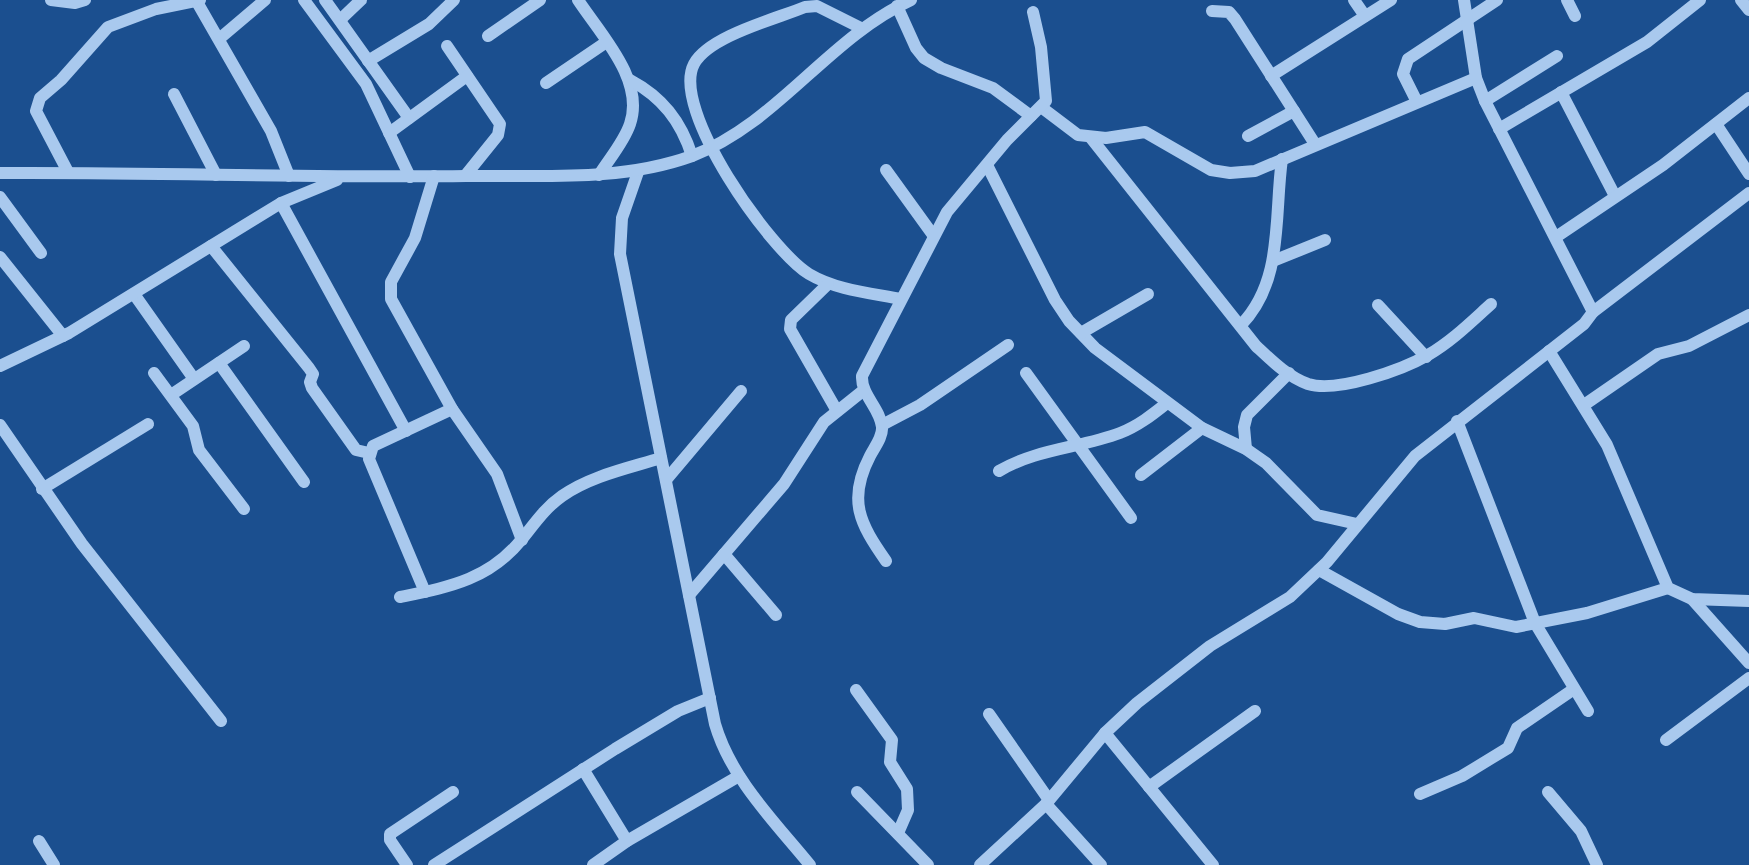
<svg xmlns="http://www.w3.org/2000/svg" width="1749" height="865" font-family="Commissioner,sans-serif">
<rect width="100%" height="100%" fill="#1b4f8f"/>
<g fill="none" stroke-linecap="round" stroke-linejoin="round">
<!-- minor -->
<g stroke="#a9c9ee" stroke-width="12">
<path d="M51,0L75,3L85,0"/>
<path d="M304,0L366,84L410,177"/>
<path d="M325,0L409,118"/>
<path d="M578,0C601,35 645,80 630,124C624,142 609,159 599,175"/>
<path d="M1354,0L1365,16"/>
<path d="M1567,0L1575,16"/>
<path d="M1741,0L1749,10"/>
<path d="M197,2L271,131L289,176"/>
<path d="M897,6L916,48L924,58L941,68L993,88L1031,116"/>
<path d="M1212,11L1229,12L1235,19L1315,144"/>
<path d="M340,20L361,0"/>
<path d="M861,28L817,6L805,7C776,19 709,36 694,64C670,109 770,250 809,274C836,290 870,293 901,299"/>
<path d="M488,36L540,0"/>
<path d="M219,39L265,0"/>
<path d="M447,46L500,124L498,135L465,176"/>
<path d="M368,61L429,24L454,0"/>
<path d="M1271,76L1391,0"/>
<path d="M630,80C662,97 681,121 692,156"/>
<path d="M546,83L605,43"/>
<path d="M1561,92L1615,196"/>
<path d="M174,94L216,175"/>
<path d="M1485,101L1557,56"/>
<path d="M1417,102L1403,74L1408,59L1497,0"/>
<path d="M1041,107L1078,135L1106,138L1145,132L1211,170L1230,173L1255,171L1476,78"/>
<path d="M1716,124L1749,174"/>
<path d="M1499,129L1647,42L1700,0"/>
<path d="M389,133L467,76"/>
<path d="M1248,136L1294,111"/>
<path d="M1091,138L1256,346C1271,360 1288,377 1308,384C1337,393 1402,370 1428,355C1452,341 1471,322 1491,304"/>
<path d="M987,165L1055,300L1069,321L1095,348L1202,428L1246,449L1266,463L1317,515L1357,524"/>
<path d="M886,170L933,235"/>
<path d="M68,172L36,111L40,98L61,80L108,27L156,9L200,0"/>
<path d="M638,172L622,218L620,254L715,724C731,779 775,822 810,865"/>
<path d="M0,173C155,172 311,178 466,176C542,175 620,182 692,156C777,124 828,38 911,0"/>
<path d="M434,176L415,238L391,282V299L452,409L497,474L522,540"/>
<path d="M0,197L41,253"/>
<path d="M281,203L406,431"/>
<path d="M1556,237L1663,165L1749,98"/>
<path d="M211,246L309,368L313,374L310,382L312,388L356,450L369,453"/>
<path d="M0,257L63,336"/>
<path d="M1273,261L1325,240"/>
<path d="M828,284L791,320L790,329L837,411"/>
<path d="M134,294L194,379"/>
<path d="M1378,305L1426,357"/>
<path d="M1593,312L1749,193"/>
<path d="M1241,325C1284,281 1274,216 1282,159"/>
<path d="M1081,333L1148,294"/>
<path d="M1549,351L1607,445L1668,588L1692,599L1749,601"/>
<path d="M219,363L304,482"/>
<path d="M0,366L69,333L281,203L337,180"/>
<path d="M154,373L193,426L199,450L244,509"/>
<path d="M1026,373L1131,518"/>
<path d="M171,395L244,346"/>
<path d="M1584,405L1658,354L1689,346L1749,315"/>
<path d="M1457,421L1535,623L1588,711"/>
<path d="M0,425L82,544L221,721"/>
<path d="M882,425L920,405L1008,345"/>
<path d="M1246,449L1244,427L1247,415L1289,373"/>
<path d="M999,471C1036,449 1080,448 1120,433C1138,426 1152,415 1167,403"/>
<path d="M1141,475L1202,428"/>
<path d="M666,480L741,391"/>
<path d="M42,489L148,424"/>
<path d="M724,554L776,615"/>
<path d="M886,561C860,524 847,500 870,456C874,448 883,437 882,427C880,408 861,395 862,376L947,212L1007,140L1046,101L1041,47L1033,12"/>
<path d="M1319,570L1398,614L1420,622L1445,624L1474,618L1516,627L1587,613L1668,588"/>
<path d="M425,592L369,459L373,446L452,409"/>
<path d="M689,595L784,484L824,422L864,390"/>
<path d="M400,597C449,587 489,580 522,539C535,523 545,508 562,496C590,476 629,468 661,458"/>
<path d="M1692,599L1749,663"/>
<path d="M856,690L892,740L890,762L907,789L908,810L898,833"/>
<path d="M989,714L1049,800"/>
<path d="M1105,733L1213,865"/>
<path d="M1666,740L1749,678"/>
<path d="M583,769L627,841"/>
<path d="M1149,787L1255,711"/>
<path d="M857,792L928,865"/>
<path d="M1548,792L1581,831L1597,865"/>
<path d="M1420,794L1462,776L1508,748L1517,728L1574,689"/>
<path d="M1046,804L1101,865"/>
<path d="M39,841L54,865"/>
<path d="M407,865L390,840V834L453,792"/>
<path d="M434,865L615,749L678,711L710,698"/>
<path d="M593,865L627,841L739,776"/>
<path d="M980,865L1046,804L1105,733L1137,703L1210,646L1290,597L1327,562L1415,456L1584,324L1593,312L1485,101L1476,78L1464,0"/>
</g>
</g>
</svg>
